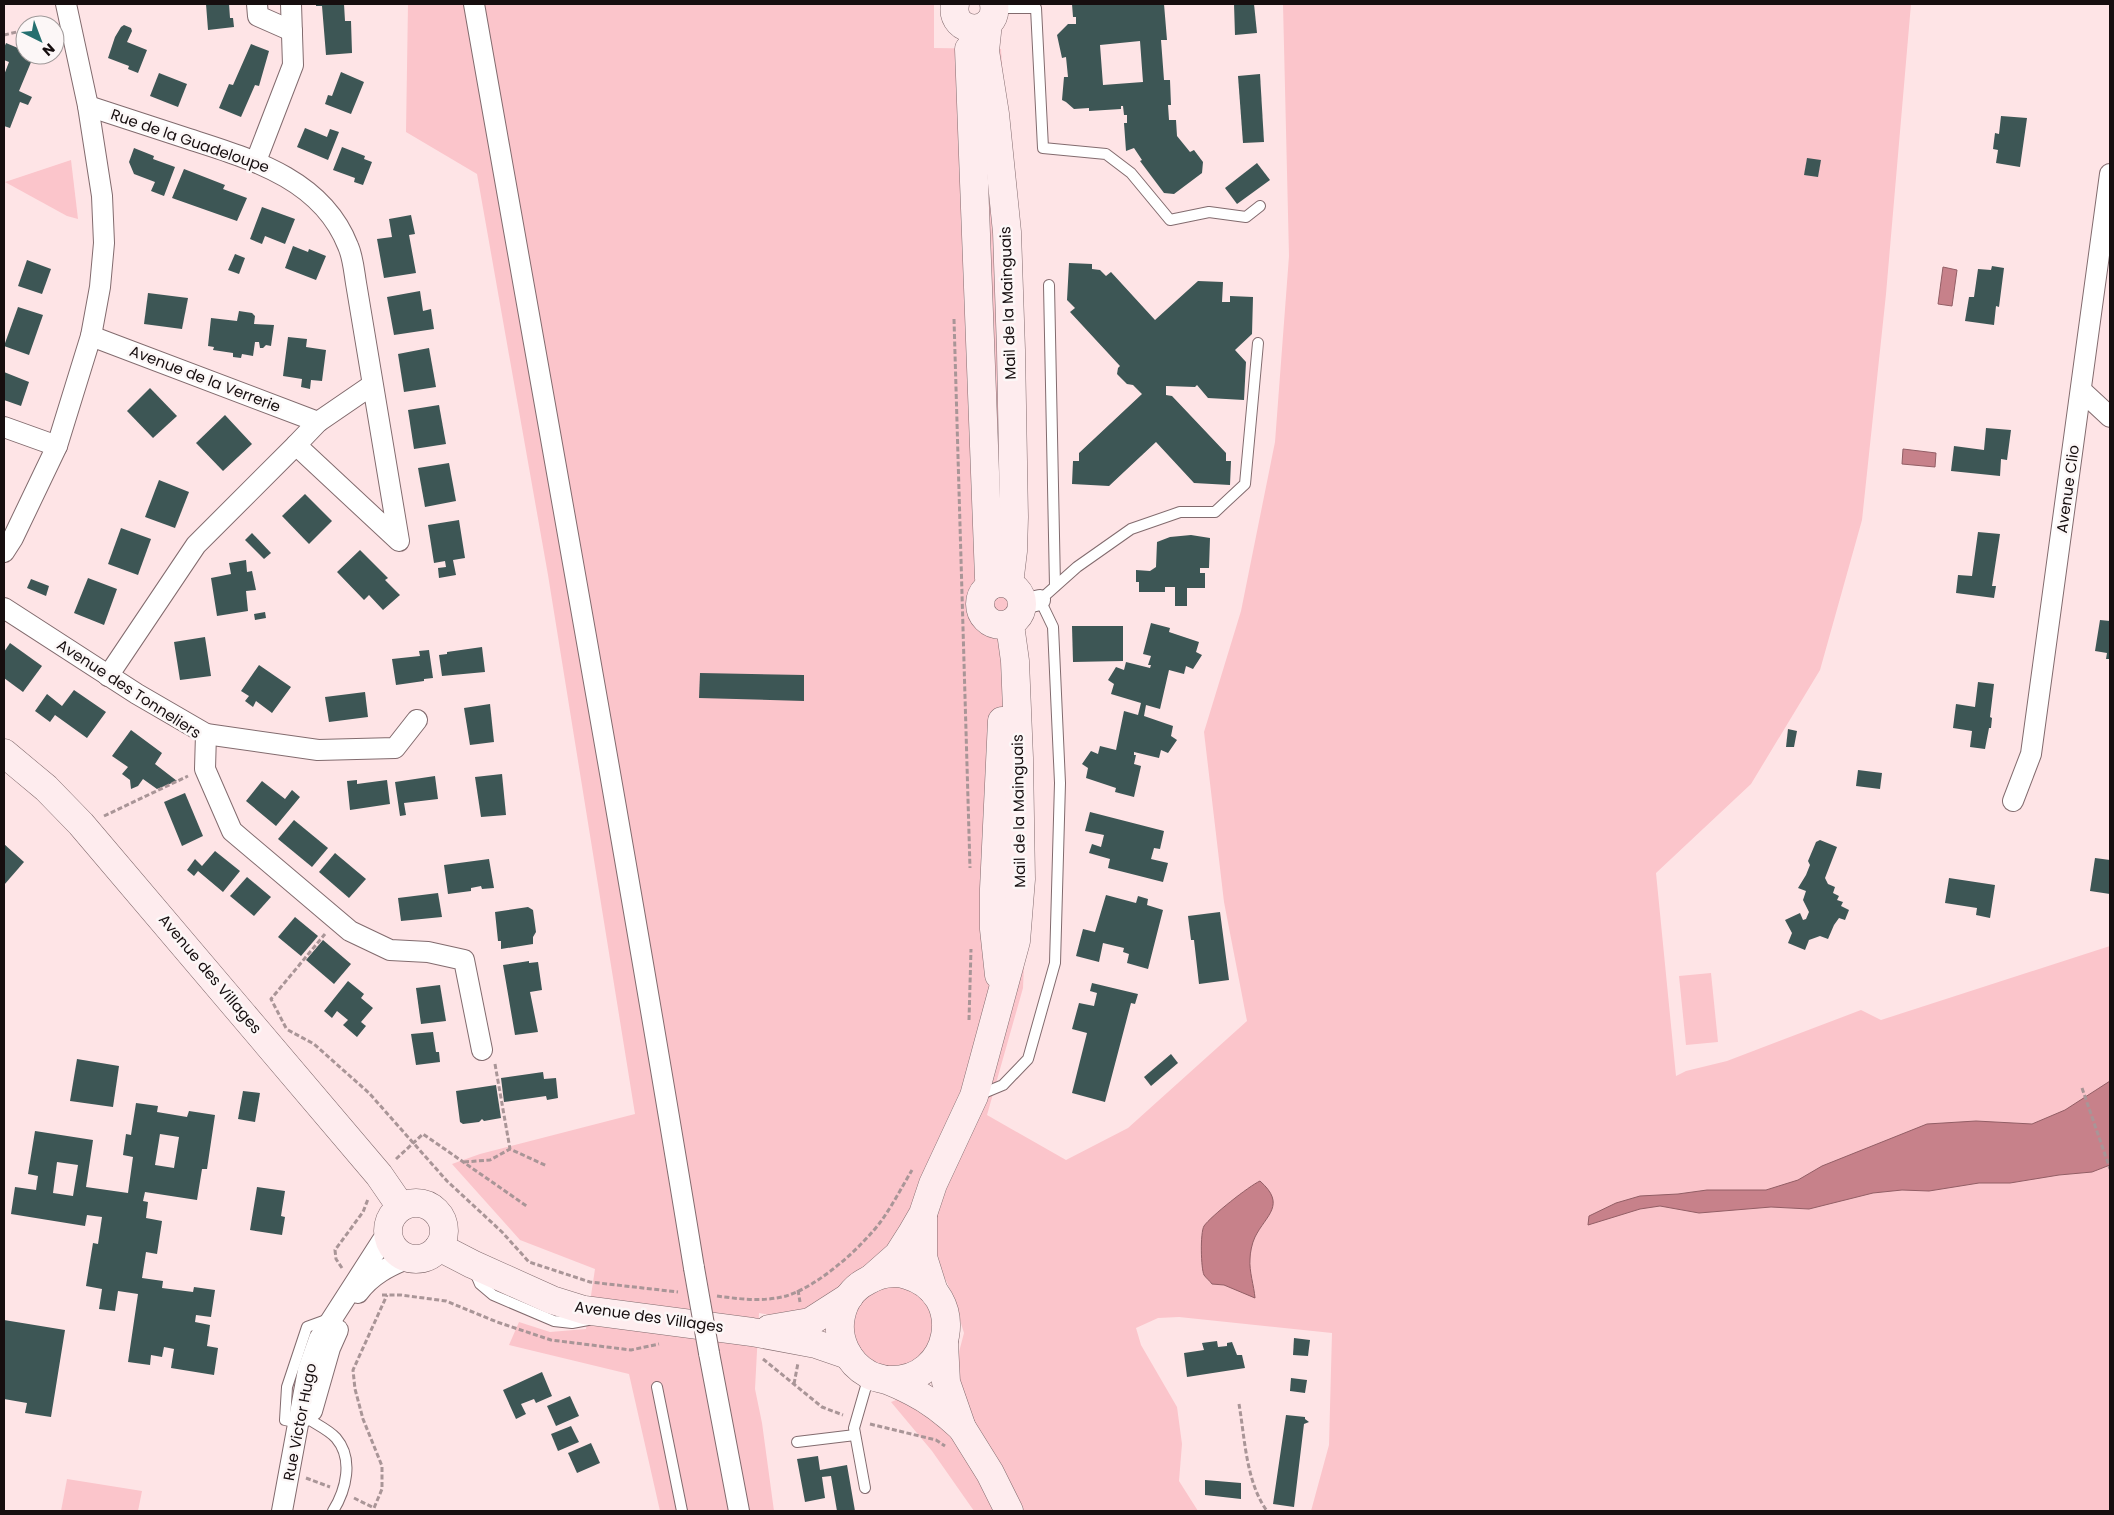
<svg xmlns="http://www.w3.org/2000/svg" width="2114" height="1515" font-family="Poppins,sans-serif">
<rect width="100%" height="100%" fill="#fee4e6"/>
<!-- green -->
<g fill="#fbc5cb">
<path d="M408,4H934V48L1001,49L1013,232L1027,894L1023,988L987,1115L1066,1160L1128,1128L1247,1021L1224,902L1204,732L1241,611L1275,442L1289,256L1283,4H1911L1886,294L1862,520L1820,670L1751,784L1656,873L1676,1076L1686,1071L1727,1061L1861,1010L1881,1020L2110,946V1511H1311L1329,1445L1332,1333L1179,1317L1158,1318L1136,1328L1141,1345L1177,1407L1182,1444L1179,1481L1198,1511H974L932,1451L891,1402L932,1386L955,1367L964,1333L951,1291L936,1260L833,1295L786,1318L759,1313L755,1389L762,1423L774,1511H660L629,1374L509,1345L519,1322L550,1332L586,1329L595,1269L520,1240L452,1164L480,1154L635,1114L548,575L477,174L406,132Z"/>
<path d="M71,160L78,219L67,216L5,182Z"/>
<path d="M1711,973L1718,1042L1686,1045L1679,976Z"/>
<path d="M899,1283L925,1296L938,1325L929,1353L903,1370L874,1367L854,1344L852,1314L867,1292Z"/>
<path d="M67,1479L142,1491L138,1511H61Z"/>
</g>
<!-- water -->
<g fill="#c7818a" stroke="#925e65">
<path d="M1943,267L1957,270L1952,306L1938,304Z"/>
<path d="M1903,449L1936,453L1935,467L1902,464Z"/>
<path d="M2110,1081V1165L2092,1172L2059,1175L2010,1183H1979L1929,1191L1902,1190L1873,1193L1809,1209L1771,1207L1699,1213L1660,1206L1640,1209L1588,1225L1589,1216L1616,1203L1640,1196L1678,1194L1707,1190H1766L1798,1180L1822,1166L1927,1124L1976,1121L2032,1124L2065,1110Z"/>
<path d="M1260,1181C1287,1205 1266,1215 1255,1237C1252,1243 1250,1253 1250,1259C1249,1271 1254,1286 1255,1298L1224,1285L1212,1284C1210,1281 1206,1278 1204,1275C1201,1269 1200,1233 1204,1226C1211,1216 1249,1186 1260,1181Z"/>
</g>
<!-- building -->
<g fill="#3d5655" fill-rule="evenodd">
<path d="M206,4H229L230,18H233L234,27L208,30Z"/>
<path d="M316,4H344L345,21H351L352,53L326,55L322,6H316Z"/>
<path d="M1072,4H1164L1167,40H1161L1164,80H1170L1171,105H1168L1169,120H1176L1177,136L1190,152L1194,150L1203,162L1202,173L1174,194L1164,193L1140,161L1142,160L1134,148L1126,151L1124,123H1127V115H1124L1123,106H1121V109L1089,111V108L1074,109L1066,102L1062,100L1064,77H1068L1066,57L1062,58L1057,35L1068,24H1076V17H1073ZM1140,41L1143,82L1103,85L1100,45Z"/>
<path d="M1234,4H1254L1257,33L1235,35Z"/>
<path d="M124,25L131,28L132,31L127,42L147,50L138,73L128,69L129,66L108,58L115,37L121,27Z"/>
<path d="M6,43L25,51V55H34L19,91L32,97L28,105L20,102L10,128L4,126V75L9,62L4,60V48Z"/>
<path d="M251,44L269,51L259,86L255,85L241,117L219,108L229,84L233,85Z"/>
<path d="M341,72L364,82L351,114L325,104L328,95L332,96Z"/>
<path d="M159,73L187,84L178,107L150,96Z"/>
<path d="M1260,74L1264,142L1243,143L1238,76Z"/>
<path d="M2001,116L2027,118L2020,167L1996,163L1998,150L1993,149L1995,133L1999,134Z"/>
<path d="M305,128L327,137L330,129L339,132L328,160L297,147Z"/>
<path d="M342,147L365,156L364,159L372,162L363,185L354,182L355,178L333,170Z"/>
<path d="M134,148L154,156L153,159L175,167L164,196L151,191L155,182L134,174L129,162Z"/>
<path d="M1807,158L1821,160L1818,177L1804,175Z"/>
<path d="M1257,163L1270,180L1237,204L1225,188Z"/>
<path d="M184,169L225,185L223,189L247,198L237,221L172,198Z"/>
<path d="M262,207L295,219L285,244L265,236L262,244L250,239Z"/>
<path d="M411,215L415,234L409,235L416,273L384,278L377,239L392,237L389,219Z"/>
<path d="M293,246L308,252L309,249L326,256L316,280L285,268Z"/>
<path d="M235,254L245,258L239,274L228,270Z"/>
<path d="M27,260L51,269L42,294L18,286Z"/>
<path d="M1069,263L1092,264V269L1100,270L1106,276L1111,272L1155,320L1198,281L1223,282L1222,302H1230V296L1253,297L1252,334L1235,350L1246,362L1244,400L1208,398L1197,385L1195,387L1166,386V395L1172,396L1226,453V461H1231L1230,485L1194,483L1156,442L1109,486L1072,484L1073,461H1079V453L1142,394L1133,385L1127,384L1117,374L1118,368L1120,366L1070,312L1075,308L1067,300Z"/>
<path d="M1992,266L2004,268L1999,307L1996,306L1994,325L1965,321L1969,297H1974L1978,269L1991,270Z"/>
<path d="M420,291L423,311L431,309L434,329L394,335L387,297Z"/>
<path d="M148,293L188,298L182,329L144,324Z"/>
<path d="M18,307L43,315L29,355L4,346Z"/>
<path d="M239,311L252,313L255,316L254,324L274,325L271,346L266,345L263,348H260L259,342H255L253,356L242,354L241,358L233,357V353L213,350L214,347L208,346L211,318L237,321Z"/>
<path d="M288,337L307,339L306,347L326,350L322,381L311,380L310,389L301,387L302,379L283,376Z"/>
<path d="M429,348L436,387L404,392L398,354Z"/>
<path d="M4,372L29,382L21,406L4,400Z"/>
<path d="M150,388L177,416L153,438L127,411Z"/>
<path d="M439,405L446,444L414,449L408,410Z"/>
<path d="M225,415L252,444L223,471L196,443Z"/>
<path d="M1986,428L2011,430L2007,460L2001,459L2000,476L1951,471L1954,446L1984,450Z"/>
<path d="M449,463L456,501L425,507L418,468Z"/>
<path d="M159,480L189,492L175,528L145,517Z"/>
<path d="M305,494L332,521L309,544L282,516Z"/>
<path d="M459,520L465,558L453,560L456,575L439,578L438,568L446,567L445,561L434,563L428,525Z"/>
<path d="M121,528L151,539L138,575L108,564Z"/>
<path d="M1978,532L2000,534L1992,586H1996L1994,598L1956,593L1958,575L1972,576Z"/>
<path d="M252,533L271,553L264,559L245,540Z"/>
<path d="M1191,535L1210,538L1209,568H1200V573H1205V588H1187V606H1175V587H1165V592H1139V582H1136V570L1150,571L1156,567L1157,542L1170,537Z"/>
<path d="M360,550L388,578L385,580L400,595L383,610L369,595L364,600L337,572Z"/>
<path d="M246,560L247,572L252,571L256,590L246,591L248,611L217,616L211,578L231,574L229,563Z"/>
<path d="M88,578L117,589L104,625L74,613Z"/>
<path d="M31,579L49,586L46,596L27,588Z"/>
<path d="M265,612L266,618L255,620L254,614Z"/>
<path d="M2100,620L2110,621V659H2106L2107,653L2095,651Z"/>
<path d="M1151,623L1170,628L1169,632L1199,642L1196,652L1202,655L1193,669L1186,666L1184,674L1169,670L1160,709L1146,705L1144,716L1173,726L1171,736L1177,740L1168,753L1161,750L1159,758L1134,752V755H1136L1134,764L1141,766L1134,797L1115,792L1116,788L1086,778L1088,768L1082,764L1091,751L1098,754L1100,746L1116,750L1124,711L1138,715L1141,703L1111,694L1114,684L1108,680L1116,667L1124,670L1126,662L1150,668L1151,665H1148L1151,656L1143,654Z"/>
<path d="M1072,626H1123V661L1073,662Z"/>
<path d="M205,637L211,676L180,680L174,642Z"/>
<path d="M10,643L42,666L23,692L4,678V652Z"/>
<path d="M482,647L485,672L442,676L439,655L447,654V652Z"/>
<path d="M429,650L433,678L424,679V681L396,685L392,659L420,656L419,651Z"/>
<path d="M259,665L291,687L272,713L256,701L253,707L245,701L249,696L241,691Z"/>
<path d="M700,673L804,675V701L699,698Z"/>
<path d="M1978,682L1994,684L1990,717L1992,718L1991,728H1989L1985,749L1970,747L1972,731L1953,728L1956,704L1975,707Z"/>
<path d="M74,690L106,712L87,738L55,715L50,722L35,711L47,694L62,706Z"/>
<path d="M365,692L368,717L329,722L325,697Z"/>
<path d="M490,704L494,742L470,745L464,708Z"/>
<path d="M1788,729L1797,731L1794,747H1786Z"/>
<path d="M131,730L162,753L155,764L177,781L157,789L143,779L138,786L131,789L130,780L122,774L128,767L112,756Z"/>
<path d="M1858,770L1882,773L1880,789L1856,786Z"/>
<path d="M502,774L506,815L481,817L475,777Z"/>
<path d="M435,776L438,799L404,803L406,815L400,816L395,782Z"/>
<path d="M357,780V784L387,780L390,804L350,810L347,781Z"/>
<path d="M262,781L285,799L292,790L300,797L276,826L246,801Z"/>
<path d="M185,793L203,836L182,846L164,802Z"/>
<path d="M1090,812L1164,831L1160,849L1154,848L1151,859L1168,863L1163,882L1108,868L1110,859L1089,853L1092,844L1101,847L1104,835L1085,831Z"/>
<path d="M294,820L328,848L312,867L278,839Z"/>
<path d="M1820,840L1837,847L1825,878L1828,884L1835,887L1833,893L1839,896L1837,900L1843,902L1841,906L1849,910L1845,920L1839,918L1834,925L1828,939L1820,936L1809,940L1805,950L1788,943L1792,933L1785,920L1800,913L1803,920L1806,919L1809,912L1803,900L1806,891L1798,888L1806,875L1810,865L1808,861L1816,842Z"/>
<path d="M4,844L24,862L4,885Z"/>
<path d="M215,851L240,871L223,892L198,871L194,876L187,870L195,859L202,866Z"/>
<path d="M335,853L366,879L349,898L319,872Z"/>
<path d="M2095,858L2110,860V894L2090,891Z"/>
<path d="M489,859L494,888L482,889L481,886L471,888V891L448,894L444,865Z"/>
<path d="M247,877L271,897L254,916L230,896Z"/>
<path d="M1949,878L1995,885L1990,918L1976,915L1977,908L1945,903Z"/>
<path d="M438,893L442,917L401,921L398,898Z"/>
<path d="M1106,895L1136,903L1138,896L1148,899L1147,905L1163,910L1148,969L1127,963L1129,954L1123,952L1124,948L1103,943L1099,962L1076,956L1083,929L1095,932Z"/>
<path d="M528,907L533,910L536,932L533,937V944L501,949V941H498L495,912Z"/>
<path d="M1220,912L1229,980L1199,984L1194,940H1191L1188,916Z"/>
<path d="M295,917L318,936L301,956L278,937Z"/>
<path d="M323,940L351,964L334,984L306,960Z"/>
<path d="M529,961V963L538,962L542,990L530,992L538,1032L515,1035L503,965Z"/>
<path d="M348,981L364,994L361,998L373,1008L361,1022L366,1026L357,1037L343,1025L348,1020L337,1011L332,1018L324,1011Z"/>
<path d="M1092,983L1138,994L1135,1004L1131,1003L1105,1102L1072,1093L1087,1033L1072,1029L1079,1003L1094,1006L1097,993L1090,991Z"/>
<path d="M440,985L446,1021L421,1024L416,988Z"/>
<path d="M433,1032L436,1052H439L440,1062L416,1065L411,1034Z"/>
<path d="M1171,1054L1178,1063L1151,1086L1144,1077Z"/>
<path d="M77,1059L119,1066L113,1107L70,1101Z"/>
<path d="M543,1072L544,1079L556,1078L558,1098L547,1100L546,1096L504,1102L501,1078Z"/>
<path d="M496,1085L501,1118L484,1121L482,1119L479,1122L463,1124L460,1122L456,1091Z"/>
<path d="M243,1091L260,1093L255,1122L238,1119Z"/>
<path d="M136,1103L158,1106L157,1112L187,1117L189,1111L215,1115L207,1169H202L197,1200L145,1192L143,1201L148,1202L146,1218L162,1221L157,1254L146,1252L142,1278L163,1281L162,1288L193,1292L194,1287L215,1290L211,1317L196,1315L195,1322L210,1325L207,1346L218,1348L214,1375L171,1368L174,1349L164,1347L162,1357L151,1355L150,1365L128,1362L138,1294L118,1291L115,1311L99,1309L102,1289L86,1286L93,1243L98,1244L102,1217L87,1215L85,1226L11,1214L15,1187L36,1190L38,1176L28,1174L35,1131L93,1140L86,1187L128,1193L133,1157L123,1155L126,1134L131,1135ZM160,1134L179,1137L174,1168L155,1165ZM57,1162L78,1165L73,1196L53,1193Z"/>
<path d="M257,1187L285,1191L281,1216L285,1217L282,1235L250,1230Z"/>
<path d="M4,1320L65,1330L51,1417L25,1413L27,1403L4,1399Z"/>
<path d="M1294,1338L1310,1340L1308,1356L1293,1355Z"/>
<path d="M1217,1341L1218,1347L1227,1346V1343L1232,1342L1237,1355H1242L1245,1368L1187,1377L1184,1353L1204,1350L1202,1343Z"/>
<path d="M542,1372L552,1396L536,1403L534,1399L521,1404L526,1414L516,1419L503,1390Z"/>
<path d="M1291,1378L1307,1380L1305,1393L1290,1391Z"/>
<path d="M570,1396L579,1416L556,1426L547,1406Z"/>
<path d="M1286,1415L1305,1417V1419L1309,1422L1304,1424L1294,1507L1273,1504Z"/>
<path d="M571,1426L579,1442L558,1451L551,1434Z"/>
<path d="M591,1443L600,1463L577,1473L568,1453Z"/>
<path d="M818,1456L820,1470L847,1465L855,1511H837L831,1476L822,1477L825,1498L805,1502L797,1459Z"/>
<path d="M1205,1480L1241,1483V1499L1205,1495Z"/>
</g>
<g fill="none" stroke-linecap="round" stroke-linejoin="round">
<defs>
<g id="lane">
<path d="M996,8H1036L1043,148L1106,154L1131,173L1170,220L1209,212L1246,217L1260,206"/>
<path d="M1049,285L1055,586"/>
<path d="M979,1095L1003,1085L1028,1059L1055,963L1060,783L1053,627L1040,600L1077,567L1131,529L1180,512H1215L1245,484L1258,343"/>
<path d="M474,1270L480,1284L493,1295L554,1321L572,1323L588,1320"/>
<path d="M329,1319L307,1327L287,1387L285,1420L299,1423L310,1420C318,1425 330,1431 336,1438C354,1459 346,1490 333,1511"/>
<path d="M657,1387L682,1511"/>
<path d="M797,1442L855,1435"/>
<path d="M865,1488L854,1428L869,1376"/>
</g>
<g id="street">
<path d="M257,4L258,16L292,31"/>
<path d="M474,4C548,425 625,846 694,1268"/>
<path d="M88,106C121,117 155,128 189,139C251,159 322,179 348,246C353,257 354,271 356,283L399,541L296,445L318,422L372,385"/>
<path d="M256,161L293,65L291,4"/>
<path d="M91,336L318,422"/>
<path d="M2082,391L2110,417"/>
<path d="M4,427L57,446"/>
<path d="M4,552L13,538L57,446L91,336L100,287L104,243L102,196L88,106L66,4"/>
<path d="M1022,604L1040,600"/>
<path d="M4,608L137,694L206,734L205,769L232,831L350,931L390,950L428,952L464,960L482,1050"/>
<path d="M108,676L196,545L296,445"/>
<path d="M206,734L318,750L395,748L417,720"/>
<path d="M2013,801L2031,754L2110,174"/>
<path d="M358,1293C371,1275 389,1266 409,1258"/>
<path d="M709,1353L739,1511"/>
<path d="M312,1411L330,1348L338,1330"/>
<path d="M282,1511L308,1370L319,1339L382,1241L389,1234"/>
</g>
<g id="secondary">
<path d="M955,4C949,36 999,37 994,4"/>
<path d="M988,23L985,51L995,114L1007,232L1011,350L1014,517L1013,551L1009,584"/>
<path d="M969,49L989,578L992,585"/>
<circle cx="1001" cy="604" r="21"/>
<path d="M4,753L46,788L81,824L379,1175L401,1207"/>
<path d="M999,975L994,929V889L1002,721"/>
<circle cx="416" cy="1231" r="28"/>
<path d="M923,1216V1257L934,1292"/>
<path d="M439,1247L472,1264L552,1300L584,1310L752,1332L816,1344L848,1355"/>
<path d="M872,1278L898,1255L912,1233L923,1214L933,1184L974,1096L1016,941L1021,879L1019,758L1015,661L1011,632L1008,624"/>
<path d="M769,1329L810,1322L849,1297"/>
<path d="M944,1343L946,1382L962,1428L990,1473L1009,1511"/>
<path d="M888,1380C953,1383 969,1293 907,1275C894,1271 879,1274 867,1281C853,1288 844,1301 841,1316C836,1339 848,1363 868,1374C874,1378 882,1378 889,1381C897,1384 905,1388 913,1392C931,1401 947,1414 962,1428"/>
</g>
</defs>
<!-- lane casing -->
<use href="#lane" stroke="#826b6e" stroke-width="12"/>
<!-- street casing -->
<use href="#street" stroke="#826b6e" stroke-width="22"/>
<!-- secondary casing -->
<use href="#secondary" stroke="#826b6e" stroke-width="29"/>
<!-- path -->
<g stroke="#a99597" stroke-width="3" stroke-dasharray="5 2.5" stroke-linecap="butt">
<path d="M4,35L25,30"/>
<path d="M954,319L970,868"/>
<path d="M104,816L188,776"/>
<path d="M969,1020L971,949"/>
<path d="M286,1028L271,999L325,934"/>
<path d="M288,1030L314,1044L369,1093L447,1181L502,1232L529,1262L590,1282L678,1292"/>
<path d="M495,1064L510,1149L547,1166"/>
<path d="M2082,1088L2110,1169"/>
<path d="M396,1159L423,1134L528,1207"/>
<path d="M464,1162L490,1160L510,1149"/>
<path d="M342,1268L336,1259L335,1250L363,1212L368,1199"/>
<path d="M798,1290L800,1302"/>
<path d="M382,1295H401L446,1301L497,1322L551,1340L631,1350L659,1344"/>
<path d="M717,1296C739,1299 764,1302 786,1296C819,1286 862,1247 882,1220C893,1204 902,1187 912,1170"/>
<path d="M763,1359L822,1407L843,1415"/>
<path d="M794,1384L798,1363"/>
<path d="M1239,1404C1245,1439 1246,1482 1267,1511"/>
<path d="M870,1424L936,1440L945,1446"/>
<path d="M306,1478L330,1487"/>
<path d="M354,1498L374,1508L382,1489V1466L363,1419L355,1389L353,1370L387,1295"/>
</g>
<!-- lane -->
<use href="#lane" stroke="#fff" stroke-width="10"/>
<!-- street -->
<use href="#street" stroke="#fff" stroke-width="20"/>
<!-- secondary -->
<use href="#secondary" stroke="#feecee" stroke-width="28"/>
<defs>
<path id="street-bridge" d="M694,1268L709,1353"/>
</defs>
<!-- street-bridge casing -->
<use href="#street-bridge" stroke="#826b6e" stroke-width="22" stroke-linecap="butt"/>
<!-- street-bridge -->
<use href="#street-bridge" stroke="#fff" stroke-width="20"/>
</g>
<g text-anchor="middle" stroke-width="5" stroke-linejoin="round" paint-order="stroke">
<!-- street labels -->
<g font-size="15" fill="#160e0f" stroke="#fcf7f7">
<text transform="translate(190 141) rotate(19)" y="5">Rue de la Guadeloupe</text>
<text transform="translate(1008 303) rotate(-92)" y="5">Mail de la Mainguais</text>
<text transform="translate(205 379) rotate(21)" y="5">Avenue de la Verrerie</text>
<text transform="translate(2068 489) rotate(-82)" y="5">Avenue Clio</text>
<text transform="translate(129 689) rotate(33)" y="5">Avenue des Tonneliers</text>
<text transform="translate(1019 811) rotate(-91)" y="5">Mail de la Mainguais</text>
<text transform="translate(210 974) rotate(50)" y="5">Avenue des Villages</text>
<text transform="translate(649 1317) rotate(8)" y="5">Avenue des Villages</text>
<text transform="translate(300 1422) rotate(-79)" y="5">Rue Victor Hugo</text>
</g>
</g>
<!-- border -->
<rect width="2114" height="1515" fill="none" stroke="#160e0f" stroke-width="10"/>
<!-- north arrow -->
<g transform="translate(40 40) rotate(138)"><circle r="24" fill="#fcf7f7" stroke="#a09a9a"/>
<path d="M0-4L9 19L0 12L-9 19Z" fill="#246f6f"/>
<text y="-8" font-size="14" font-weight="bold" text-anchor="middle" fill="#160e0f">N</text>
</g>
</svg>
